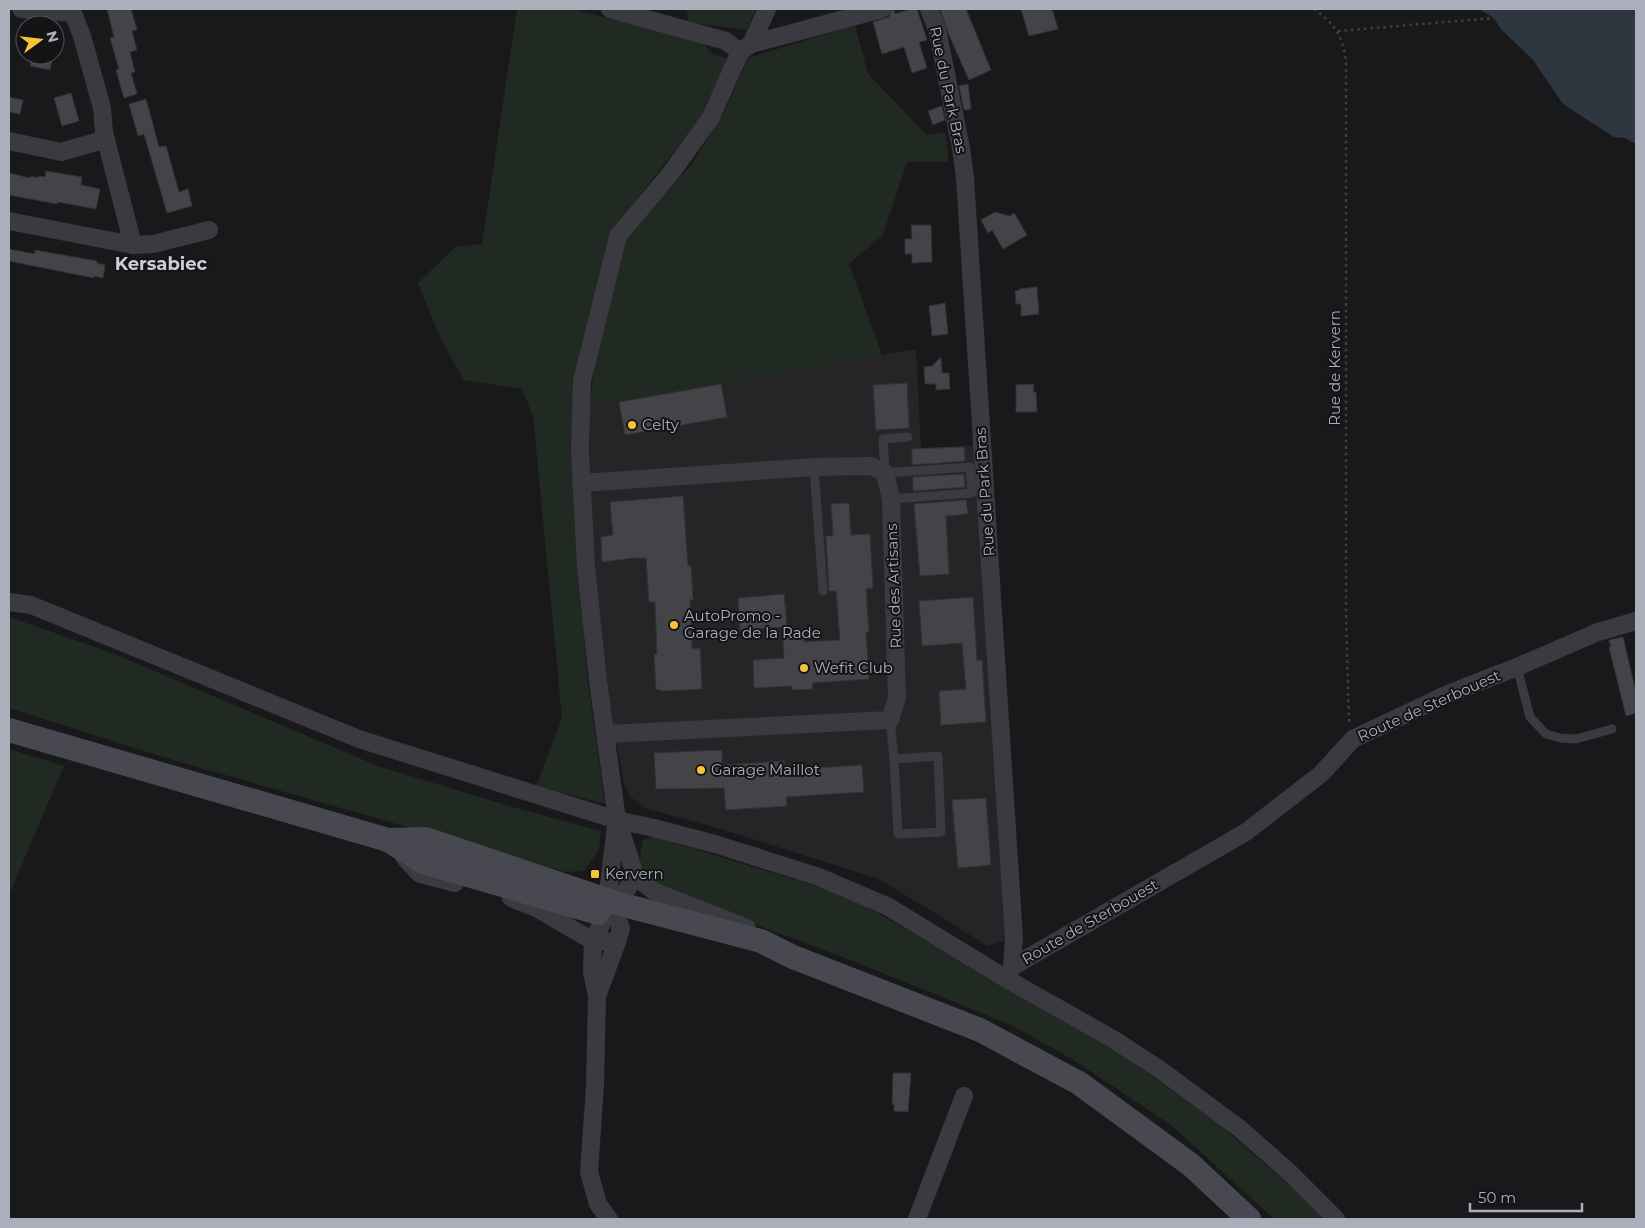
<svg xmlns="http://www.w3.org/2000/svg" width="1645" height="1228" font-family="Montserrat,sans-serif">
<rect width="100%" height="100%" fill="#19191b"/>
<!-- built -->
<path fill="#252528" d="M916,349L921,448L981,445L1014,938L988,946L879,879L721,829L644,808L630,796L623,782L621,767L607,691L589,514L590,406Z"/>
<!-- green -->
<g fill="#202922">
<path d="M517,9H571L700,41L713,54L728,59L698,122L609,234L578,366L573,486L587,674L605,804L536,786L562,718L533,416L522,389L464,380L441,340L418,283L455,247L482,244Z"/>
<path d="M687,9H756L747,30L688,22Z"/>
<path d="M855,25L868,74L927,135L945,132L949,162H907L883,235L849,264L882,355L721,384L590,406L594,367L625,241L693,162L725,110L748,58Z"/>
<path d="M9,617L112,653L378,766L516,808L601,831L599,850L584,871L565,872L176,761L9,708Z"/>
<path d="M9,749L64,766L9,895Z"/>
<path d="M651,837L659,838L848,896L910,931L1116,1050L1220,1125L1296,1191L1323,1219H1274L1171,1125L1072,1059L1011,1025L848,959L666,891C646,875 635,868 643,840Z"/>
</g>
<!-- water -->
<path fill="#2e363f" d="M1479,9H1636V144L1625,138L1614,137L1563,104L1533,60L1501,29L1494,18Z"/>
<!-- building -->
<g fill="#434348" stroke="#333337">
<path d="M107,9H131L137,30L132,31L137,50L130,52L135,72L131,73L137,94L124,98L116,70L119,69L110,38L114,37Z"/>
<path d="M892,9H894L895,14L911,9H917L927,40L919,42L927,68L912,73L904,47L882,54L873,22L889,17Z"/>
<path d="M940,9H966L991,70L969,80L949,35Z"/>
<path d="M1021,9H1052L1058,29L1029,36Z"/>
<path d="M32,55H53L50,70L30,66Z"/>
<path d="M968,84L971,109L964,110L959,86Z"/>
<path d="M71,93L79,121L62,126L54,98Z"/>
<path d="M9,97L23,100L20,114L9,112Z"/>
<path d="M146,99L159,147L166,146L179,192L188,189L192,206L167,213L144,134L138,136L129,104Z"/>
<path d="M942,106L945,120L933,125L928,111Z"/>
<path d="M46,171L82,177L81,185L100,189L96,209L58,202L57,204L9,195V173L30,178V176L38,178V176L45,177Z"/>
<path d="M995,212L1010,216L1014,213L1027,235L1003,249L992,230L988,233L981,220Z"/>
<path d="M911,225H931L932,262L912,263V254H905V239H912Z"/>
<path d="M9,249L35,254V250L97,261V263L105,265L103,278L94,276V278L9,261Z"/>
<path d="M1037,287L1039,314L1021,316V304H1016L1015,291L1020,290L1019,289Z"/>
<path d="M945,303L948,334L932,336L929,306Z"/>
<path d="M941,357L942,373H949L950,389L936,390V384H925L924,367L932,366Z"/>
<path d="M907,383L909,428L876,430L873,385Z"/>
<path d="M721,384L727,417L625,435L619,402Z"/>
<path d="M1034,384L1033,392H1036L1037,412H1016V385Z"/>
<path d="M964,447L965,461L912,465V449Z"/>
<path d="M964,474L965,487L913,491V477Z"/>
<path d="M683,496L688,566H691L693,600L690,599L692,649L700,648L702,689L662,691L656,689L654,654H657L655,602H649L646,558H633L602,562L601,537L613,535L610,502Z"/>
<path d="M966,500L968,514L946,516L949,574L920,576L914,504Z"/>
<path d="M849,503L851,535L870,534L873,588L866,589L869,632H866L869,679L812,683L813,689L792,690L791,686L754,688L753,660L784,658L783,638L804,637V642L840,640L836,591H829L826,536H833L831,504Z"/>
<path d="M784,594L787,627L740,630L738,598Z"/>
<path d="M973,597L977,661L982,660L986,722L941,725L939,691L966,689L962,643L922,646L919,601Z"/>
<path d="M1623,637L1636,693V713L1626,716L1609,647H1611L1609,640Z"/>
<path d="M722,750V765L784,761V770L862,765L864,792L786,797L787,806L726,810L724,788L656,789L654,753Z"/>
<path d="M986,798L991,865L958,868L952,800Z"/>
<path d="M893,1073H911L908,1112L894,1111V1104H892Z"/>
</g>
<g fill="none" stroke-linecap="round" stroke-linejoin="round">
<!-- path -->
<g stroke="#404147" stroke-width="2.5" stroke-dasharray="2.5 4" stroke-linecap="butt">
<path d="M1314,9C1335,24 1342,35 1346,61V615L1349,723"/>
<path d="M1338,31L1494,18"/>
</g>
<!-- service -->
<g stroke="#3a3a40" stroke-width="9">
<path d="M814,467L823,591"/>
<path d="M891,499L972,493L970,467L885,473L883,439L908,437"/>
<path d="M1517,667L1530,717L1546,734L1560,738L1576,739L1612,729"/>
<path d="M890,720L894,759L898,834L941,832L938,756L894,759"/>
</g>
<!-- minor -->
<g stroke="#3a3a40" stroke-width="18">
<path d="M21,9L73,13L82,36L102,108L104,132L133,245"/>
<path d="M610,9L726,41L740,52L711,117L671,173L618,236L582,381L580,450L586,567L598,681L617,820L636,877L655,892L747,928"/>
<path d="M929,9L937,29L961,148L965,178L1014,938L1012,967L1005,978"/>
<path d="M751,44L767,9"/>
<path d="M740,52L751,44L882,9"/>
<path d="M9,141L61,152L106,139"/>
<path d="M9,221L133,245L153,244L209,230"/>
<path d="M581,483L814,467L871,466L885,473L891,499L897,698L890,720L606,734"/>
<path d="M9,602L31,605L359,739L617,820L654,828L715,844L819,877L887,906L1005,978L1113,1039L1159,1069L1239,1128L1290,1173L1336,1219"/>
<path d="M404,857L420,874L455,883"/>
<path d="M511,898L538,909L593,941L617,942"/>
<path d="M616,903L608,892L616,826"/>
<path d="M1012,967L1246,832L1321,774L1353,739L1448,694L1517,667L1598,632L1636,621"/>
<path d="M597,996L617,942L621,928L614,910L616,903L636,877"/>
<path d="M609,1219L598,1204L589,1172L595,1085L597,996L592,972L593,941L606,915L614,910"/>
<path d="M917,1219L964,1096"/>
</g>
<!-- secondary -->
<g stroke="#484950" stroke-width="24">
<path d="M9,730L388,840L423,862L598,913"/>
<path d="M388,840L426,839L616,903L761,941L793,957L980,1030L1079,1083L1191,1165L1249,1219"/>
</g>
</g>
<!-- markers -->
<g fill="#f4c538" stroke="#141416" stroke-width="2">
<circle cx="632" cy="425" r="5"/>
<circle cx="674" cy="625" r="5"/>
<circle cx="804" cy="668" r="5"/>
<circle cx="701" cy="770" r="5"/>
<rect x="590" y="869" width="10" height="10" rx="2.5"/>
</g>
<g text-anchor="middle" stroke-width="4" stroke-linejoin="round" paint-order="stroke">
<!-- street labels -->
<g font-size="15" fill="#abaebb" stroke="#141416">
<text transform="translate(948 90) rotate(78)" y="5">Rue du Park Bras</text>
<text transform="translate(1335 368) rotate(-90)" y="5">Rue de Kervern</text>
<text transform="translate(985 492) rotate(-94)" y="5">Rue du Park Bras</text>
<text transform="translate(894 586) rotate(-92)" y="5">Rue des Artisans</text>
<text transform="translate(1429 706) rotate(-24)" y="5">Route de Sterbouest</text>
<text transform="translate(1090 922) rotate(-30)" y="5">Route de Sterbouest</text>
</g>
<!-- poi labels -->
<g font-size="15" fill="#abaebb" stroke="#141416" text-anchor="start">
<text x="642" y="430">Celty</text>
<text x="684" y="621">AutoPromo -<tspan x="684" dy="17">Garage de la Rade</tspan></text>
<text x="814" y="673">Wefit Club</text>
<text x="711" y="775">Garage Maillot</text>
<text x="605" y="879">Kervern</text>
</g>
<!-- quarter labels -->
<g font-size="18" font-weight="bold" fill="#ccced6" stroke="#141416">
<text x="161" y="270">Kersabiec</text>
</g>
</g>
<!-- border -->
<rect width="1645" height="1228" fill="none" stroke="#abaebb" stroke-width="20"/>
<!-- north arrow -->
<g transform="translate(40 40) rotate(75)"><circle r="24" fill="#141416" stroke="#505258"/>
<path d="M0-4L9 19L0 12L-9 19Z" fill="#f4c538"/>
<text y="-8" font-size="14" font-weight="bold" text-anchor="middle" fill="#abaebb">N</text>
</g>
<!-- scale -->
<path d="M1470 1203v8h112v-8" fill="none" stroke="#abaebb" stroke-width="2.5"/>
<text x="1478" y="1203" font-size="15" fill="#abaebb" stroke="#141416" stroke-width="4" paint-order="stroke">50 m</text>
</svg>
